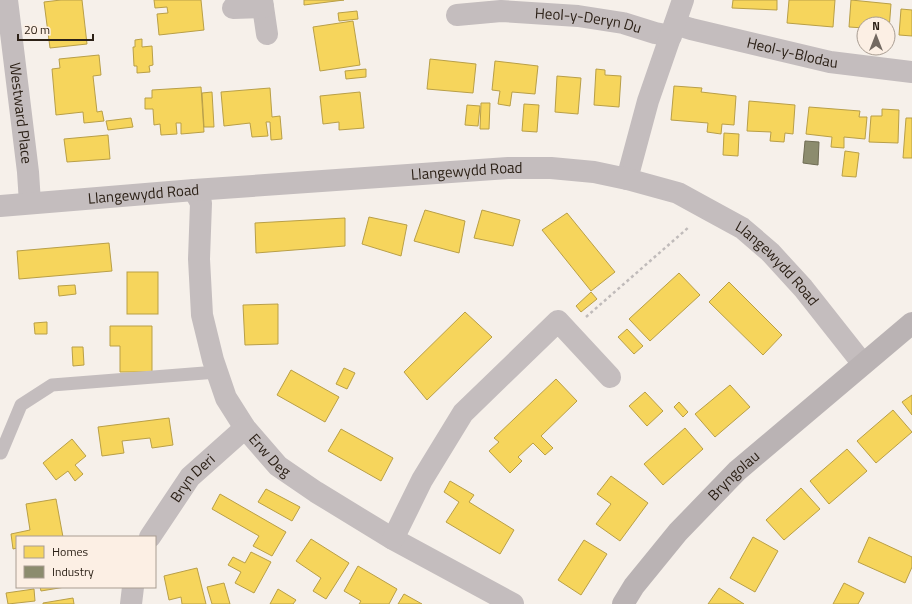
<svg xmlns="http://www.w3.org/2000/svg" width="912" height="604" font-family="'Titillium Web',sans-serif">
<rect width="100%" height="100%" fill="#f6f0ea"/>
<!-- homes -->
<g fill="#f6d55c" stroke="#b99f47">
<path d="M61,0H82L87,44L50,48L44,2Z"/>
<path d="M154,0H201L204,30L159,35L157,14L168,13L167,7L155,8Z"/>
<path d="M304,0H344L304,5Z"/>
<path d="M733,0H777V10L732,8Z"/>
<path d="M789,0H835L833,27L787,23Z"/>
<path d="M851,0L891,4L889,30L888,24H864V28L849,27Z"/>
<path d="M901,9L912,10V36L899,35Z"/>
<path d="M357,11L358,19L339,21L338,13Z"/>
<path d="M353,21L360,65L320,71L313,27Z"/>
<path d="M142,39V47L152,46L153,65L149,66L150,72L137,73V66H134L133,47H135V40Z"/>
<path d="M99,55L101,75L93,76L97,112L102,111L104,121L84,123L83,112L56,115L52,69L60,68L59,59Z"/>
<path d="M430,59L476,64L473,93L427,89Z"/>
<path d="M495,61L538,66L535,94L512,92L510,106L498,104L500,91L492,90Z"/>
<path d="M366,69V77L346,79L345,71Z"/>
<path d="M596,69L605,70V75L621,76L619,107L594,105Z"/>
<path d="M557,76L581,78L578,114L555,112Z"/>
<path d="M674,86L702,88L701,92L736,96L734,125L722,124L721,134L707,132L708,123L671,120Z"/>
<path d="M201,87L204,132L181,134V123H176L177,134L161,135L160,124L154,125L153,109H145V98H152V90Z"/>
<path d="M270,88L272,117L280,116L282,139L271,140L270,122H266L268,136L252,137L250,123L224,126L221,92Z"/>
<path d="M212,92L214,127H204L202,93Z"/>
<path d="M360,92L364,128L339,130V122L323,124L320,96Z"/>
<path d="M749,101L795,105L793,134L785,133L784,142L770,141L771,132L747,131Z"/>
<path d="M481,103H490L489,129H480Z"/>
<path d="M524,104L539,105L537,132L522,131Z"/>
<path d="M467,105L480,106L478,126L465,125Z"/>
<path d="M809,107L860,111L859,117H867L865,139L844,137V148L831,147L832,137L806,134Z"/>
<path d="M882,109L899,110L898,143L869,142L871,116H882Z"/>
<path d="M131,118L133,127L108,130L106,121Z"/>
<path d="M906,118H912V158H903Z"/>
<path d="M724,133L739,134L738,156L723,155Z"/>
<path d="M108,135L110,159L67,162L64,139Z"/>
<path d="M845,151L859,153L856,177L842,176Z"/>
<path d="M425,210L465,221L459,253L414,241Z"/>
<path d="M482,210L520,220L513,246L474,238Z"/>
<path d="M567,213L615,272L591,291L542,230Z"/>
<path d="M369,217L407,225L401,256L362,244Z"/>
<path d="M345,218V246L256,253L255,223Z"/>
<path d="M109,243L112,271L19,279L17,251Z"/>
<rect x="127" y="272" width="31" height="42"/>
<path d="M679,273L700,295L650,341L629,319Z"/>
<path d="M729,282L782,335L763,355L709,302Z"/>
<path d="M75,285L76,294L59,296L58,286Z"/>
<path d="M591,292L597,299L581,312L576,306Z"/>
<path d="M278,304V344L245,345L243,305Z"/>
<path d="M465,312L492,337L427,400L404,372Z"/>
<path d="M47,322V334H35L34,323Z"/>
<path d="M110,326H152V372H120V346H110Z"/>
<path d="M627,329L643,346L634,354L618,337Z"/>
<path d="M72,347H83L84,365L73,366Z"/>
<path d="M344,368L355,373L347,389L336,384Z"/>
<path d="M291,370L339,397L325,422L277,395Z"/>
<path d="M556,379L577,401L541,436L553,448L545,455L533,443L518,457L522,461L510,473L489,451L499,442L494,438Z"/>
<path d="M730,385L750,407L715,437L695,414Z"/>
<path d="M645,392L663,411L647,426L629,406Z"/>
<path d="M912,395V415L902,402Z"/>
<path d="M679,402L688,412L683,417L674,407Z"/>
<path d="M893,410L912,432L876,463L857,441Z"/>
<path d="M169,418L173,445L152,448L150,438L122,441L124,453L102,456L98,427Z"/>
<path d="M685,428L703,449L663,485L644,464Z"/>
<path d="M341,429L393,458L381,481L328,451Z"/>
<path d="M72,439L86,456L75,465L83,474L75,481L68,471L56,480L43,463Z"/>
<path d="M847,449L867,471L829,504L810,481Z"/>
<path d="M611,476L648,503L620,541L596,524L611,504L597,494Z"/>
<path d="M450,481L474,495L469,502L514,530L500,554L446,522L459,502L444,492Z"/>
<path d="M801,488L820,509L784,540L766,520Z"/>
<path d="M266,489L300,507L292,521L258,502Z"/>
<path d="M220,494L286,532L272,556L253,546L259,536L212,509Z"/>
<path d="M56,499L63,537H17V548L13,549L11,534L30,530L26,504Z"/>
<path d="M753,537L778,551L755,592L730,578Z"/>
<path d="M869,537L912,557V567L905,583L858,562Z"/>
<path d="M311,539L349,563L326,599L313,591L321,578L296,561Z"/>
<path d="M584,540L607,554L581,595L558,580Z"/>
<path d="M251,552L271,562L254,593L235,583L241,572L228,565L233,557L245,563Z"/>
<path d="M358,566L397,589L389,604H359L361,601L344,591Z"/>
<path d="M197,568L206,604H182L181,597L169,600L164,576Z"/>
<path d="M224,583L230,604H212L207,587Z"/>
<path d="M844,583L864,593L858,604H833Z"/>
<path d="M40,587H65L41,591Z"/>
<path d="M719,588L744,604H708Z"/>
<path d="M34,589L35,601L8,604L6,593Z"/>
<path d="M278,589L296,600L293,604H270Z"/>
<path d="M404,594L422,604H398Z"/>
<path d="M73,598L74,604H43V603Z"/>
</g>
<!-- industry -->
<path fill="#8c8c6e" stroke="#6f6c54" d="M805,141L819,142L818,165L803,163Z"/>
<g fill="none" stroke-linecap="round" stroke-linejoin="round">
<!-- path -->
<path stroke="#c0bbba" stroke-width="2.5" stroke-dasharray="3 3" stroke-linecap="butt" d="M586,317L689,227"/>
<!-- lane -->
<path stroke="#c4bdbe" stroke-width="13" d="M1,453L21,405L52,385L217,372"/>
<!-- street -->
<g stroke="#c4bdbe" stroke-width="22">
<path id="s1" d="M7,0L28,172L30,203"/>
<path d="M262,0L267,34"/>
<path d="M233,8L263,7"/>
<path id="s2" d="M457,15L501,11L578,16L623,23L655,33L671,36"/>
<path id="s3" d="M675,24L691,29L830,62L912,72"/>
<path d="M627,179L648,101L683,0"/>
<path id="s4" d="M194,190L201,203L199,259L202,315L213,360L226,398L245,428L278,466L316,492L393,539L513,604"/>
<path id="s5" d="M0,206L194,190L508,168H551L594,172L627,179L678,193L709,210L742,228L770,252L803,288L863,364"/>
<path id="s6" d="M150,537L190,477L245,428"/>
<path d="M393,539L422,480L463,413L558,321L610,377"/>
<path d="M131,604L133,587"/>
</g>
<!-- secondary -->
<path stroke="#bab3b4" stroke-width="22" id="s7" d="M623,604L634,586L678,532L737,471L912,323"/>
</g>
<g text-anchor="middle" stroke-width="4" stroke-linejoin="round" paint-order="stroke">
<!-- street labels -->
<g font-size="15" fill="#2c2117" stroke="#fcefe4">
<text dy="5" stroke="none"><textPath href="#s2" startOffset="132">Heol-y-Deryn Du</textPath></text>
<text dy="5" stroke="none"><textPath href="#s3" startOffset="121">Heol-y-Blodau</textPath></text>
<text dy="5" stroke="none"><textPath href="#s1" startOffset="114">Westward Place</textPath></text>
<text dy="5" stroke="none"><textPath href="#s5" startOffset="468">Llangewydd Road</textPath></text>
<text dy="5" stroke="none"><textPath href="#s5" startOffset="144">Llangewydd Road</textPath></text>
<text dy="5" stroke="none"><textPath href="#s5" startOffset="805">Llangewydd Road</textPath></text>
<text dy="5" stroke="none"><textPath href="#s4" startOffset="286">Erw Deg</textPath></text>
<text dy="5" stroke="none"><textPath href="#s7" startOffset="170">Bryngolau</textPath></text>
<text dy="5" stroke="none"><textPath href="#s6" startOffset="73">Bryn Deri</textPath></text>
</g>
</g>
<!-- legend -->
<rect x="16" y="536" width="140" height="52" fill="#fcefe4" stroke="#a99d92"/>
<rect x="24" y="546" width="20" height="12" fill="#f6d55c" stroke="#a99d92"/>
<text x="52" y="556" font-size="12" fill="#2c2117">Homes</text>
<rect x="24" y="566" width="20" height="12" fill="#8c8c6e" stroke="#a99d92"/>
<text x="52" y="576" font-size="12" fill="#2c2117">Industry</text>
<!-- north arrow -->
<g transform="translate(876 36)"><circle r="19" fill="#fcefe4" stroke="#a99d92"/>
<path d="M0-3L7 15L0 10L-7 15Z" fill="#736961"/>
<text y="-6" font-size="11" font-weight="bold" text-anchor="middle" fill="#2c2117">N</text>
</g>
<!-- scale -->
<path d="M18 34v6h75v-6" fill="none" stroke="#2c2117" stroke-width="2"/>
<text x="24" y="34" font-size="12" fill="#2c2117" stroke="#fcefe4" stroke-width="3" paint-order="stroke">20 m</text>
</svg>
